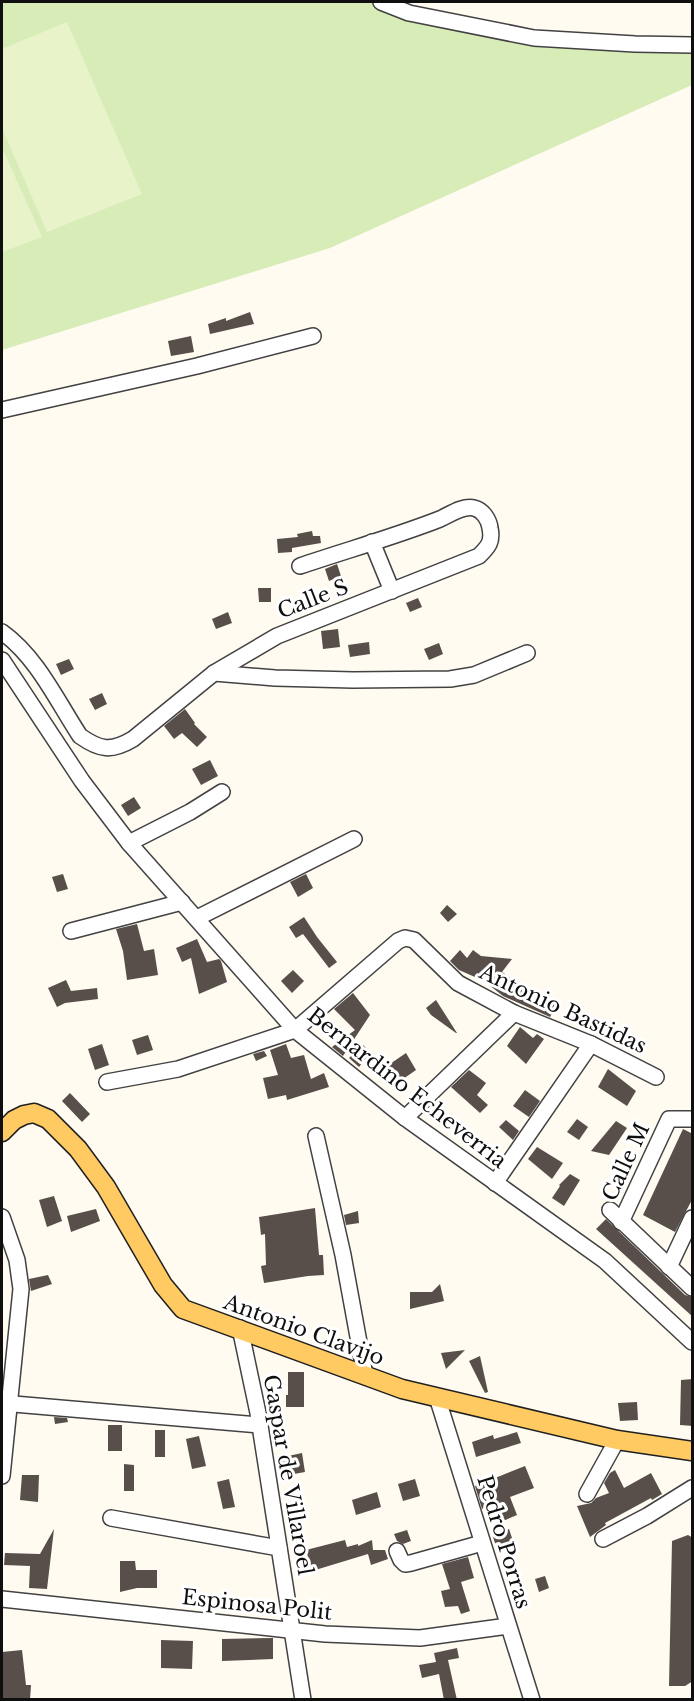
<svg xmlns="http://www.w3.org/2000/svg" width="694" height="1701" font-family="'Libre Baskerville',serif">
<rect width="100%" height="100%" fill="#fffbf1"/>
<!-- green -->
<path fill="#d8ecb8" d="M2,2H388L534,38L692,45V85L330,248L2,350Z"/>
<!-- pitch -->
<g fill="#e8f3ca">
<path d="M67,22L142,194L47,232L2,128V49Z"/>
<path d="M2,147L42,237L2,252Z"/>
</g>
<!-- building -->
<g fill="#584f4b">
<path d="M250,312L254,324L210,334L208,324L226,318V321Z"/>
<path d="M191,336L194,352L171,356L168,341Z"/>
<path d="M312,531L313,536H320L321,543L292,548V552L278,553L277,539L298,537L297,534Z"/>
<path d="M337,564L341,576L329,581L325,569Z"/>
<path d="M258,588H271V602H259Z"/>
<path d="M418,598L422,607L410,612L406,603Z"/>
<path d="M228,612L232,623L216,629L212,619Z"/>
<path d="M338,629L340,647L323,649L321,631Z"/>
<path d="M369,642L370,654L350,657L348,645Z"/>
<path d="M439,643L443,654L429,660L424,649Z"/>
<path d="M69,659L74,669L61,675L56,664Z"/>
<path d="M102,693L107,704L95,710L89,699Z"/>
<path d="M185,709L195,723L194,724L207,737L197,747L182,733L174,739L164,726Z"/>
<path d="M210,760L218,776L201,785L192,769Z"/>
<path d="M134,797L141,808L128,816L121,805Z"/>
<path d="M63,874L68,889L57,892L52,877Z"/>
<path d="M306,874L313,888L298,897L290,882Z"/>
<path d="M447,905L457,914L448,922L440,913Z"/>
<path d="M304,917L317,937L337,962L329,968L303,934L296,938L289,927Z"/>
<path d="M137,924L144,951L154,949L158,975L127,980L123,951L116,929Z"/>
<path d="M197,939L207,962L219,959L221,961L227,982L199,994L191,958L182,962L176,948Z"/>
<path d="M460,950L467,958L473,950L481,956L512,959L502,972L518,983L545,995L544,998L557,1005L550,1017L503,996L484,981L459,970L450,961Z"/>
<path d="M293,970L304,981L292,993L281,981Z"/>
<path d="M66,980L71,991L97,988L98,999L65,1003L57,1007L48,988Z"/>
<path d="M353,993L370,1015L343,1056L332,1047L355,1030L334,1009Z"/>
<path d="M436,1000L457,1033H456L431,1015L426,1008Z"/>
<path d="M520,1027L533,1038L537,1034L544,1039L526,1064L507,1046Z"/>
<path d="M148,1035L153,1050L137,1055L132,1040Z"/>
<path d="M102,1044L109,1065L95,1070L88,1049Z"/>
<path d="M286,1044L291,1058L304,1055L311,1079L324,1073L329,1087L287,1100L286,1095L268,1099L263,1078L278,1075L270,1050Z"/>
<path d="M363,1045L371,1053L359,1067L349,1058Z"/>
<path d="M264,1051L267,1056L256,1061L253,1054Z"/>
<path d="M406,1053L416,1070L393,1086L384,1068Z"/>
<path d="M608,1069L636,1091L627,1106L598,1087Z"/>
<path d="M469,1070L486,1083L477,1095L488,1105L480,1113L451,1087Z"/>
<path d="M525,1090L540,1101L529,1117L513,1106Z"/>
<path d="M70,1093L90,1114L82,1122L62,1101Z"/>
<path d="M577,1119L588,1127L579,1140L567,1132Z"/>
<path d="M506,1120L519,1131L513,1140L499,1127Z"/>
<path d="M616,1121L627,1128L609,1155L591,1151Z"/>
<path d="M683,1129L693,1134V1198L675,1232L643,1215Z"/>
<path d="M537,1147L563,1163L552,1179L528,1159Z"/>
<path d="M570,1174L580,1180L564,1206L552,1198L560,1186L559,1185Z"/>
<path d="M54,1196L62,1221L47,1227L39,1200Z"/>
<path d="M315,1208L319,1255H323L324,1275L308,1276L264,1283L261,1266L266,1265L265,1234L261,1235L259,1217Z"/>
<path d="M96,1209L100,1221L71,1232L67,1216Z"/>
<path d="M358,1211L359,1223L346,1225L344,1215Z"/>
<path d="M606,1219L685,1295L693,1297V1317L596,1229Z"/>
<path d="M48,1275L52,1284L31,1291L29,1279Z"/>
<path d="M440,1284L444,1301L410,1309V1292H432Z"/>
<path d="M465,1350L446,1369L441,1353Z"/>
<path d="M480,1356L488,1392L485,1393L469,1361Z"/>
<path d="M288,1372H304V1407H286V1395H288Z"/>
<path d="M693,1379V1426L680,1425L681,1380Z"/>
<path d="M637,1402L638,1420L620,1421L618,1403Z"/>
<path d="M54,1417L67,1418L68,1422L55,1424Z"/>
<rect x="108" y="1425" width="14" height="26"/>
<rect x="155" y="1430" width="10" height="27"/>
<path d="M517,1432L521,1443L476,1457L472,1442L493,1435L494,1439Z"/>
<path d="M199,1436L206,1466L192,1469L186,1439Z"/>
<path d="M302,1453L305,1472L283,1476L279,1458Z"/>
<path d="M124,1464L134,1465V1491H124Z"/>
<path d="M525,1466L534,1488L510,1497L517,1515L503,1521L496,1503L482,1509L475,1486Z"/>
<path d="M615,1470L624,1488L651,1473L662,1494L652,1500L651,1498L605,1523L606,1525L590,1537L577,1506L591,1503L596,1498L609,1493L604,1483L610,1473Z"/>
<path d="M22,1475H39L38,1502L20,1500Z"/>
<path d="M229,1479L235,1507L223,1509L217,1482Z"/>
<path d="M415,1479L420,1496L403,1501L398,1484Z"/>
<path d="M377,1492L381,1507L356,1515L352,1500Z"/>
<path d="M54,1529L47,1589L29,1588L30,1566L4,1565L5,1553L40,1554Z"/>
<path d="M509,1529L513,1541L496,1546L492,1534Z"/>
<path d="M407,1530L411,1541L403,1544L397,1541L394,1534Z"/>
<path d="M688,1535L693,1538V1681L685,1686H669L672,1541Z"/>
<path d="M345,1540L347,1547L358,1544V1546L372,1540L373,1550H385L388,1559L371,1565L368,1554L312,1571L306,1550Z"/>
<path d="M468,1557L474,1578L461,1582L470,1611L461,1614L458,1606L445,1607L441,1591L450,1589L442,1564Z"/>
<path d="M120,1561H135L136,1570H157V1588H137L120,1592Z"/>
<path d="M545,1576L549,1588L539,1592L535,1579Z"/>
<path d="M273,1638V1659L222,1661V1639Z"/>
<path d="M161,1640L193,1641L192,1669L161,1668Z"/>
<path d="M457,1648L459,1658L448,1660L457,1700H444L439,1674L422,1678L419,1665L436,1662L434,1653Z"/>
<path d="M22,1650L26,1685H31L30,1700H2V1652Z"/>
</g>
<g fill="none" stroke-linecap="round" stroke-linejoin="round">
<defs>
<g id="minor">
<path d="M381,2L409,13L534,38L635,44L692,45"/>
<path d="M2,410L197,366L313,336"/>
<path d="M372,542L392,591"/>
<path d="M2,632C37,657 57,701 80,736C100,750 111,752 133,739L214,673L277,636L479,556C488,547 493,542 490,528C489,520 483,510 474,508C463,505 449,515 440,519C394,537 347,550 300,566"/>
<path d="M2,660L82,781L129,843L295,1030L405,1118L605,1261L692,1342"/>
<path d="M214,673L275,678L353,680L450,679L474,675L527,653"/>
<path d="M129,843L190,812L222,792"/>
<path d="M197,918L354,839"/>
<path d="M71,931L182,902"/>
<path d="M107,1082L178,1069L295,1030L398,941L405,938L414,940L458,983L514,1013L591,1044L656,1077"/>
<path d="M405,1118L514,1013"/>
<path d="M316,1136L343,1255L365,1375"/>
<path d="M495,1183L591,1044"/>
<path d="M610,1210L692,1288"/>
<path d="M2,1217L17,1260L21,1289L2,1476"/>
<path d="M621,1222L669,1119H692"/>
<path d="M669,1267L692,1218"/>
<path d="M240,1328L258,1413L303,1700"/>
<path d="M437,1397L532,1700"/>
<path d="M2,1403L260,1425"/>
<path d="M587,1494L617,1440"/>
<path d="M111,1518L279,1548"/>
<path d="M603,1539L647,1516L692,1488"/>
<path d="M397,1551L401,1560L405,1564L411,1563L482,1543"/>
<path d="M2,1599L325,1634L420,1638L508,1626"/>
</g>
<path id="major" d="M2,1132L14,1120L24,1115L34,1113L48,1119L78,1149L106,1187L163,1285L183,1309L402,1389L617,1440L692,1451"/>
</defs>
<!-- minor casing -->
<use href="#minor" stroke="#424242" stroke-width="18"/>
<!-- major casing -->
<use href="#major" stroke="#202020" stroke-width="21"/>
<!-- minor -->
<use href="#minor" stroke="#fff" stroke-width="15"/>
<!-- major -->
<use href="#major" stroke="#ffca61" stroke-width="18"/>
</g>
<g text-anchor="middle" stroke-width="6" stroke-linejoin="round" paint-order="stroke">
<!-- street labels -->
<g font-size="21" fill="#0f0f0f" stroke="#fff">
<text transform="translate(313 599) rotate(-21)" y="7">Calle S</text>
<text transform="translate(563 1009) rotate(25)" y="7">Antonio Bastidas</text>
<text transform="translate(407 1088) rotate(38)" y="7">Bernardino Echeverria</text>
<text transform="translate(626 1162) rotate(-65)" y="7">Calle M</text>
<text transform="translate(304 1330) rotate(20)" y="7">Antonio Clavijo</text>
<text transform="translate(288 1475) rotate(80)" y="7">Gaspar de Villaroel</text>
<text transform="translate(504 1542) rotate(73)" y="7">Pedro Porras</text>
<text transform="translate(257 1605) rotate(6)" y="7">Espinosa Polit</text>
</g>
</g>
<!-- border -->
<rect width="694" height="1701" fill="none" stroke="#0f0f0f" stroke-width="6"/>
</svg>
